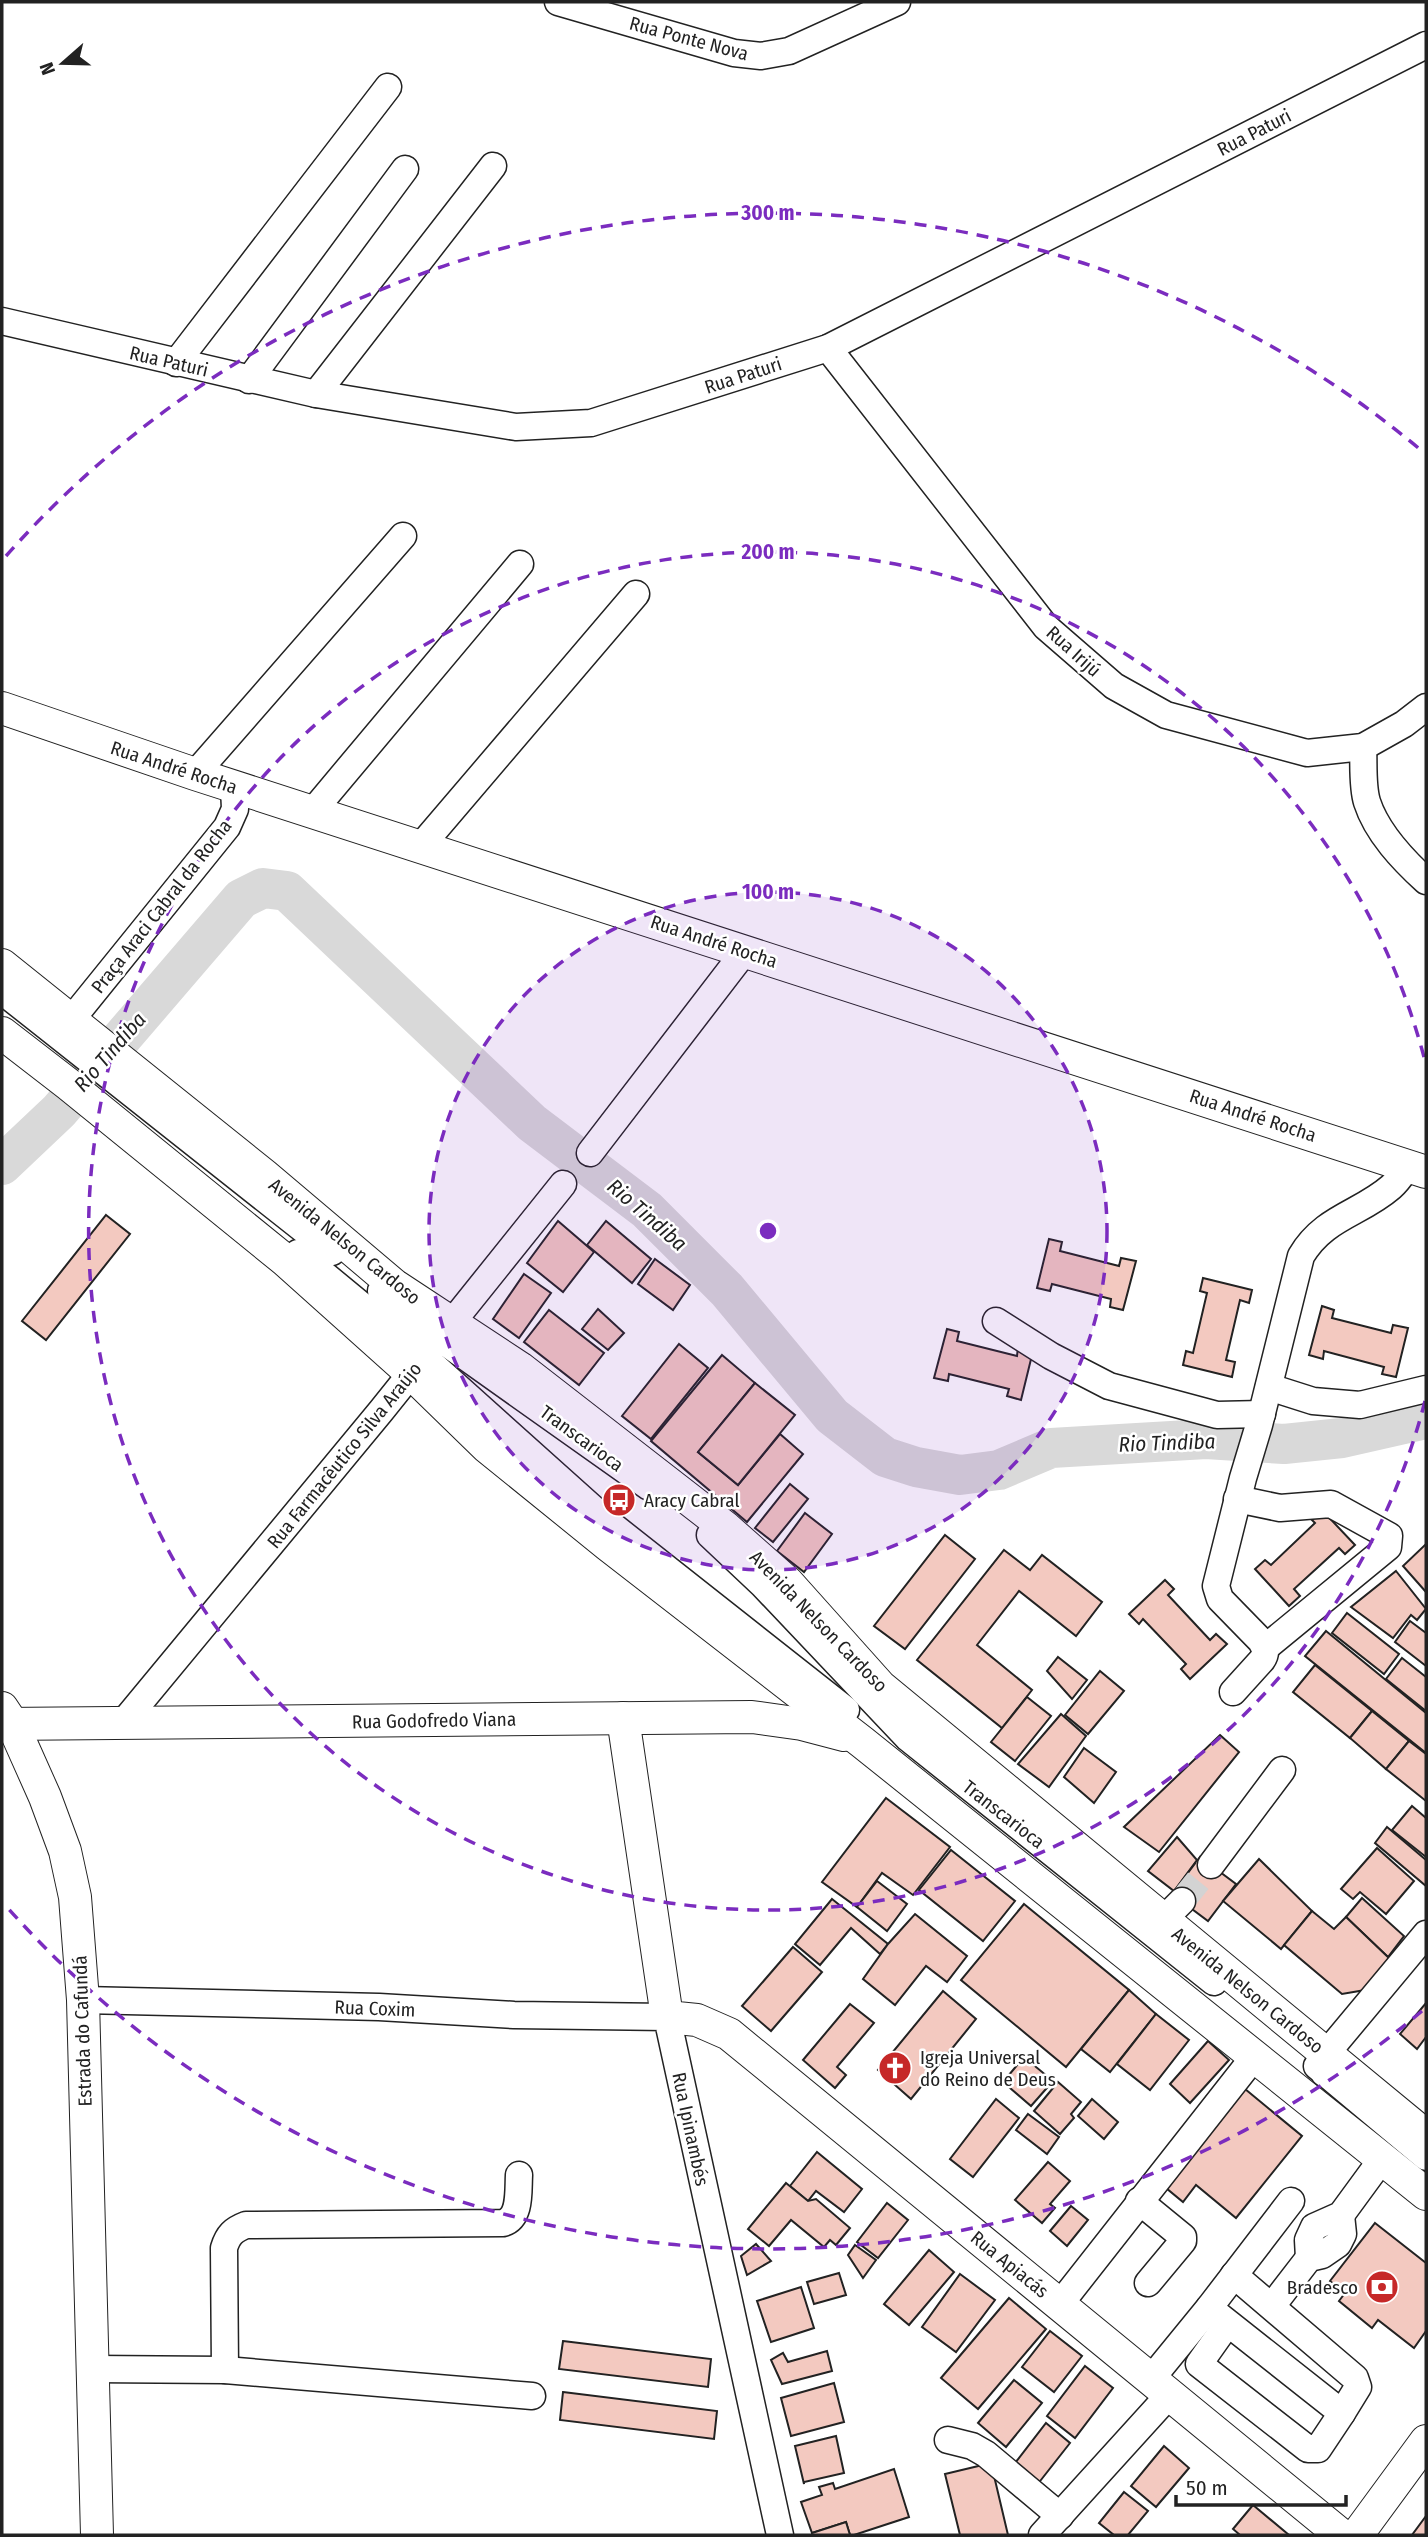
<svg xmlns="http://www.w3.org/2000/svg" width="1428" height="2537" font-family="'Fira Sans Condensed',sans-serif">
<rect width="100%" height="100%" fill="#fff"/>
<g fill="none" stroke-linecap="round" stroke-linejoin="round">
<!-- river -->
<path stroke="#d9d9d9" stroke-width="40" d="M2,1165L59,1111L241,899L263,888L287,891L532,1123L647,1210L727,1290L832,1416L885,1457L916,1467L960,1475L999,1470L1051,1448L1206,1439L1284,1444L1342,1438L1426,1419"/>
</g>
<!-- building -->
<g fill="#f3c9c0" stroke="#222" stroke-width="2">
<path d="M106,1215L130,1234L46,1340L22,1321Z"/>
<path d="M558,1221L594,1252L563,1292L527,1263Z"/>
<path d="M606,1221L651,1259L632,1283L587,1245Z"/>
<path d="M1049,1239L1062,1242L1060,1251L1119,1266L1121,1258L1136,1261L1123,1310L1110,1307L1111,1299L1052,1284L1050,1291L1037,1288Z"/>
<path d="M655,1259L690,1285L673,1310L638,1284Z"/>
<path d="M524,1274L551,1293L519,1338L493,1319Z"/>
<path d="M1203,1278L1252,1290L1249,1303L1240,1300L1226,1360L1235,1362L1232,1377L1183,1365L1186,1351L1193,1353L1207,1293L1200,1291Z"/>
<path d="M1322,1306L1334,1310L1332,1318L1391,1333L1393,1325L1408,1328L1396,1377L1382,1374L1384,1367L1324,1351L1323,1359L1309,1355Z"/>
<path d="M598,1309L624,1333L608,1350L582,1329Z"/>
<path d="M549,1310L604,1353L579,1385L524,1342Z"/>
<path d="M947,1329L959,1332L957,1341L1017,1356L1018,1347L1033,1351L1021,1400L1007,1396L1009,1389L949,1374L948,1381L934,1378Z"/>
<path d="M679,1344L708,1368L651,1439L622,1416Z"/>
<path d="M722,1355L755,1383L698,1452L738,1485L780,1434L803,1454L747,1522L651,1441Z"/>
<path d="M755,1383L795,1415L738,1485L698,1452Z"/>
<path d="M790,1484L808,1499L773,1542L755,1528Z"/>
<path d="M1320,1508L1355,1545L1345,1554L1339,1548L1294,1589L1300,1596L1289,1606L1255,1569L1265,1560L1271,1565L1315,1523L1310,1518Z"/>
<path d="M805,1513L832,1534L804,1572L777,1551Z"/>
<path d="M945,1535L975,1559L905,1649L874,1626Z"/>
<path d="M1426,1544V1592L1403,1566Z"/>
<path d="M1004,1550L1030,1570L1042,1555L1102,1602L1076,1636L1019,1591L977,1645L1032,1690L1002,1728L917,1660Z"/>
<path d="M1396,1571L1426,1609L1417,1620L1411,1615L1393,1638L1351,1607Z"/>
<path d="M1165,1580L1174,1589L1168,1595L1210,1640L1216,1634L1227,1644L1190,1679L1181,1669L1186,1664L1143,1619L1139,1624L1129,1614Z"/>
<path d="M1347,1613L1399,1654L1384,1674L1332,1633Z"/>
<path d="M1410,1621L1426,1633V1666L1395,1642Z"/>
<path d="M1326,1631L1426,1713V1753L1305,1656Z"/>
<path d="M1058,1657L1087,1680L1072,1699L1047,1671Z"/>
<path d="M1402,1658L1426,1677V1711L1386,1679Z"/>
<path d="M1315,1665L1372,1711L1350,1738L1293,1692Z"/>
<path d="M1100,1671L1124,1691L1088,1734L1065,1715Z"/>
<path d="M1027,1697L1051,1716L1015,1761L991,1742Z"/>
<path d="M1372,1711L1409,1741L1386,1769L1350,1738Z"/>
<path d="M1061,1714L1086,1736L1049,1787L1018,1764Z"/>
<path d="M1220,1735L1239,1752L1159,1852L1124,1827Z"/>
<path d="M1409,1741L1426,1754V1801L1386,1769Z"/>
<path d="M1084,1748L1116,1772L1094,1803L1064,1777Z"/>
<path d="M886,1798L950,1847L913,1895L882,1873L857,1907L822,1882Z"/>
<path d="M1412,1806L1426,1818V1857L1392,1830Z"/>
<path d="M1387,1827L1426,1860V1886L1375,1843Z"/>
<path d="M1177,1837L1197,1860L1174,1891L1148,1871Z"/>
<path d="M1377,1848L1414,1881L1386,1914L1360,1892L1353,1899L1341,1889Z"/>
<path d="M951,1850L1015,1901L983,1941L919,1890Z"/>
<path d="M1200,1857L1236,1884L1208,1921L1172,1894Z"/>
<path d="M1259,1859L1312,1911L1281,1949L1223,1901Z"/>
<path d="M877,1881L907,1904L887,1931L857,1907Z"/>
<path d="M1362,1898L1404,1936L1388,1957L1346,1917Z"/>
<path d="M832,1899L888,1944L880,1954L851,1928L820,1965L795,1944Z"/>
<path d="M1024,1904L1129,1990L1066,2067L961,1980Z"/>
<path d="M1312,1911L1334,1929L1346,1917L1391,1960L1365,1990L1342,1994L1284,1945Z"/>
<path d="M915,1914L967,1956L947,1982L926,1966L895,2005L863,1979L888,1944Z"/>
<path d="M793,1947L822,1972L771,2031L742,2006Z"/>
<path d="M1129,1990L1156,2014L1110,2072L1081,2049Z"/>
<path d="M943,1991L976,2019L911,2099L878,2070Z"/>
<path d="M1426,2003V2037L1417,2049L1400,2034Z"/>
<path d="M850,2004L874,2023L837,2067L846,2075L835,2088L803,2060Z"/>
<path d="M1156,2014L1189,2040L1150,2090L1117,2064Z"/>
<path d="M1208,2041L1229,2060L1190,2103L1170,2084Z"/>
<path d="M1024,2057L1053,2081L1031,2106L1003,2082Z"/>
<path d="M1058,2082L1081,2102L1071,2114L1074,2118L1060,2134L1034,2111Z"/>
<path d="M1239,2084L1302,2136L1236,2218L1196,2185L1183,2202L1160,2183Z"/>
<path d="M996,2099L1019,2118L973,2177L950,2159Z"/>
<path d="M1092,2099L1118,2122L1104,2139L1078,2116Z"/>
<path d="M1028,2114L1059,2137L1047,2154L1016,2130Z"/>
<path d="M817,2152L862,2189L844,2212L816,2191L808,2201L790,2186Z"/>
<path d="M1048,2162L1070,2181L1050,2204L1055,2208L1042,2223L1015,2200Z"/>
<path d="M786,2183L808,2201L816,2199L850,2228L836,2245L830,2240L824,2247L791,2220L769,2246L748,2229Z"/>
<path d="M887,2203L908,2220L878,2258L857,2242Z"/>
<path d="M1071,2206L1088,2220L1067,2246L1050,2231Z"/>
<path d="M1375,2223L1426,2263V2331L1414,2348L1378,2320L1372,2328L1339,2301L1345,2293L1330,2281Z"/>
<path d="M756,2244L771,2261L747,2275L741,2256Z"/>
<path d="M855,2245L876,2260L863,2278L848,2255Z"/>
<path d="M929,2250L954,2272L909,2325L884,2304Z"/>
<path d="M839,2273L846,2295L814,2304L807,2282Z"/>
<path d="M960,2274L995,2300L956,2352L922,2327Z"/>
<path d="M801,2287L814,2328L771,2342L757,2301Z"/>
<path d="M1009,2298L1046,2329L978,2409L941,2378Z"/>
<path d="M1050,2331L1082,2356L1054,2392L1022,2367Z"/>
<path d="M563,2341L711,2359L708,2387L559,2369Z"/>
<path d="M827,2351L832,2371L782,2384L771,2360L783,2353L788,2362Z"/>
<path d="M1085,2366L1113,2388L1075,2438L1047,2416Z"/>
<path d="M1014,2380L1042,2403L1006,2447L978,2423Z"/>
<path d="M834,2383L844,2422L791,2436L781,2398Z"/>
<path d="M563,2392L717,2411L714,2439L560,2420Z"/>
<path d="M1046,2423L1070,2443L1037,2485L1012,2467Z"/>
<path d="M836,2436L844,2473L804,2482V2484L795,2446Z"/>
<path d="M1164,2446L1189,2468L1156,2507L1131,2486Z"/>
<path d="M991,2463L1008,2535H960L945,2474Z"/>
<path d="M894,2469L909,2517L854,2535H850L846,2522L812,2533L801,2502L822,2495L819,2487L833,2483L835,2489Z"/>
<path d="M1124,2492L1148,2511L1128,2535H1114L1099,2523Z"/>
<path d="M1253,2505L1289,2535H1240L1233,2529Z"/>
<path d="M1426,2516V2535H1412Z"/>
<path d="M846,2522L850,2535H812V2533Z"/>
</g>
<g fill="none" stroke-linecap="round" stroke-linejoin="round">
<!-- minor-tunnel -->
<path stroke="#d3d3d3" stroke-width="26" stroke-dasharray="26 13" stroke-linecap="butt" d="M1182,1901L1211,1865"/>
<defs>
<g id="minor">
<path d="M558,2L734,53L761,56L789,51L897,2"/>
<path d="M2,321L316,394L516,427L591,423L828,348L1426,45"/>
<path d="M828,348L1046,627L1114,686L1166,715L1307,753L1363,747L1404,724L1426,707"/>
<path d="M176,363L388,87"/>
<path d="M249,380L405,169"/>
<path d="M316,394L493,166"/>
<path d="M1363,747C1364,764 1362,786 1367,802C1377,833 1403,860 1426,881"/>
<path d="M195,774L403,536"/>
<path d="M313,811L520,564"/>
<path d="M421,846L636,594"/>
<path d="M2,991L332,1252"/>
<path d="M71,1020L227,827L235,809L234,787"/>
<path d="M590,1153L745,951"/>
<path d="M298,1253L424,1357L609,1523L846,1710"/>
<path d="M381,1291L439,1338L649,1487"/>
<path d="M996,1321L1051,1356L1109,1386L1217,1415L1262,1414"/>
<path d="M1269,1387L1313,1401L1360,1405L1426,1389"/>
<path d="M1237,1499L1280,1508L1331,1504L1389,1536L1388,1547L1265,1648"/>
<path d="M710,1535L763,1585L908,1738L1214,1982"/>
<path d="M1233,1692L1262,1660C1267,1653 1265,1648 1261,1641L1220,1599L1216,1586L1243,1478L1259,1425L1301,1256C1324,1217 1360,1214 1391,1187C1398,1181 1403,1173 1408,1166"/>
<path d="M122,1724L381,1411L563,1184"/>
<path d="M1211,1865L1282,1770"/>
<path d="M1163,1920L1182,1901"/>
<path d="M83,2000L379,2007L514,2015L667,2017L780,2535"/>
<path d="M1317,2066L1426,2157"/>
<path d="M1324,2073L1326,2054L1426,1934"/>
<path d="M1139,2201L1183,2237V2241L1148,2283"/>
<path d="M1309,2258L1308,2240L1314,2227L1341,2215L1382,2159"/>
<path d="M1234,2275L1355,2378L1358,2387L1342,2413"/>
<path d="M1060,2304L1254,2057"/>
<path d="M1272,2306L1309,2258L1322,2255L1338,2244L1343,2234L1341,2215"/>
<path d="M1209,2308L1342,2413L1318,2449H1308L1199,2364L1228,2323"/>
<path d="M92,2369L225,2370L532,2396"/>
<path d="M225,2370L224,2248C228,2235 233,2230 246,2225L503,2223C521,2218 518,2191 519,2175"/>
<path d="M1151,2379L1209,2308L1291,2201"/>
<path d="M948,2440L972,2446L986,2454L1060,2516"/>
<path d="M1042,2535L1170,2394"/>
</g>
<g id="major">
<path d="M2,708L195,774L1426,1172"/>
<path d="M2,965L264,1175L394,1285L520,1368L726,1528L787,1582L880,1686L1426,2136"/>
<path d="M2,1033L68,1084L286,1261L411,1373L487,1447L608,1545L862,1742L1426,2194"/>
<path d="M2,1708L12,1723L45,1797L65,1851L75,1897L83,2000L97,2535"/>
<path d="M623,1718L667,2017L697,2020L729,2034L1341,2535"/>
<path d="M2,1724L752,1717L802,1724L844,1735"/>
<path d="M1357,2535L1426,2441"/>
</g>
</defs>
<!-- minor casing -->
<use href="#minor" stroke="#222" stroke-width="29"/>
<!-- major casing -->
<use href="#major" stroke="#222" stroke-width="34"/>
<!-- minor -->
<use href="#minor" stroke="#fff" stroke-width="26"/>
<!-- major -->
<use href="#major" stroke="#fff" stroke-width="32"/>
</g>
<!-- distance rings -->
<circle cx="768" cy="1231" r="339" fill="#7b2cbf" fill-opacity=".12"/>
<g fill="none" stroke="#7b2cbf" stroke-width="3.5" stroke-dasharray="12 9">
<circle cx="768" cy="1231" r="339"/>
<path d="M1425 1401A679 679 0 1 1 1425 1061"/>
<path d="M1422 2011A1018 1018 0 0 1 6 1906M6 556A1018 1018 0 0 1 1422 451"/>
</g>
<!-- icons -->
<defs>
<symbol id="bus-disc" viewBox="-11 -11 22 22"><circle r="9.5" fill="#c62828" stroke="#fff"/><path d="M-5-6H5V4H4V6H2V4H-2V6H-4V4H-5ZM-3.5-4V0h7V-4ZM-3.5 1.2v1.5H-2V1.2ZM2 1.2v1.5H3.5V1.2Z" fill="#fff"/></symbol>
<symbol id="church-disc" viewBox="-11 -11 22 22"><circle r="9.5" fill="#c62828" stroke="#fff"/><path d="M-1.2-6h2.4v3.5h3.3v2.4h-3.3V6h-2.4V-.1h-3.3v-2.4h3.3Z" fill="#fff"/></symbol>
<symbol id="bank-disc" viewBox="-11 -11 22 22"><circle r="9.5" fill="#c62828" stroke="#fff"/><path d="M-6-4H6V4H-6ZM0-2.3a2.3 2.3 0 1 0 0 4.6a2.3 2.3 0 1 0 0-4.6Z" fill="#fff"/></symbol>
</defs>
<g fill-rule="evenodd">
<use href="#bus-disc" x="600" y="1481" width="38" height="38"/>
<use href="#church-disc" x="876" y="2049" width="38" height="38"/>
<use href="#bank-disc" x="1363" y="2268" width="38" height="38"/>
</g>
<g text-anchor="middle" stroke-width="5" stroke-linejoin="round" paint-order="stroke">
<!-- street labels -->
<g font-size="19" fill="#222" stroke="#fff">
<text transform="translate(689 38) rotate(15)" y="7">Rua Ponte Nova</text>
<text transform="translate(1254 132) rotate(-27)" y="7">Rua Paturi</text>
<text transform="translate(169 361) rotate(13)" y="7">Rua Paturi</text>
<text transform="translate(743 375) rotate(-18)" y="7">Rua Paturi</text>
<text transform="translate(1074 651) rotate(42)" y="7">Rua Irijú</text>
<text transform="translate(174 767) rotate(18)" y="7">Rua André Rocha</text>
<text transform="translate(161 906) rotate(-52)" y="7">Praça Araci Cabral da Rocha</text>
<text transform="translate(714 941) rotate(18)" y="7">Rua André Rocha</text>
<text transform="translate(1253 1115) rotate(18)" y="7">Rua André Rocha</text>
<text transform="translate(345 1241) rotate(39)" y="7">Avenida Nelson Cardoso</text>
<text transform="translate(582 1438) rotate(36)" y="7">Transcarioca</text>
<text transform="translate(344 1455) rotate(-51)" y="7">Rua Farmacêutico Silva Araújo</text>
<text transform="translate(819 1621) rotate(46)" y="7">Avenida Nelson Cardoso</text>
<text transform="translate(434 1720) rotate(-1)" y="7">Rua Godofredo Viana</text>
<text transform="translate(1004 1814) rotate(38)" y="7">Transcarioca</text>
<text transform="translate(1248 1990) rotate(39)" y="7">Avenida Nelson Cardoso</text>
<text transform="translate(375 2008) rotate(2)" y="7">Rua Coxim</text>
<text transform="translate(82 2031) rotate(-92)" y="7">Estrada do Cafundá</text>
<text transform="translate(691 2129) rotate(78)" y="7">Rua Ipinambés</text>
<text transform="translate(1010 2264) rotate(39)" y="7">Rua Apiacás</text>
</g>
<!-- poi labels -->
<g font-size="19" fill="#222" stroke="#fff" text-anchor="start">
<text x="644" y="1507">Aracy Cabral</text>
<text x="920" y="2064">Igreja Universal<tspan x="920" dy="22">do Reino de Deus</tspan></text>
<text x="1358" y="2294" text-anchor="end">Bradesco</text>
</g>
<!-- water labels -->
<g font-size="21" font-style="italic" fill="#222" stroke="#fff">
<text transform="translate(110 1052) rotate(-49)" y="7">Rio Tindiba</text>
<text transform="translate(647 1215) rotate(41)" y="7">Rio Tindiba</text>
<text transform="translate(1167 1443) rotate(-2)" y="7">Rio Tindiba</text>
</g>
</g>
<circle cx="768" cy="1231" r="10" fill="#7b2cbf" stroke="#fff" stroke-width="3.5"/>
<g font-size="21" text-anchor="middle" font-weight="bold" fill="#7b2cbf" stroke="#fff" stroke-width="5" stroke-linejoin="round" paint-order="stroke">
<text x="768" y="220">300 m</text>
<text x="768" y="559">200 m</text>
<text x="768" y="899">100 m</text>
</g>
<!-- border -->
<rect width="1428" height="2537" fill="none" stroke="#222222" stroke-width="7"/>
<!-- north arrow -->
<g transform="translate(63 63) rotate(250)" stroke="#ffffff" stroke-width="5" paint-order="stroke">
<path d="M0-5L12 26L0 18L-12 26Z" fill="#222222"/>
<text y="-10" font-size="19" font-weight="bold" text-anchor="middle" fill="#222222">N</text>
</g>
<!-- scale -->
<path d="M1176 2495v10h170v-10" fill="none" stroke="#222222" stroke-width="3.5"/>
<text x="1186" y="2495" font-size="21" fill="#222222" stroke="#ffffff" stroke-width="5" paint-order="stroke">50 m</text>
</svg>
